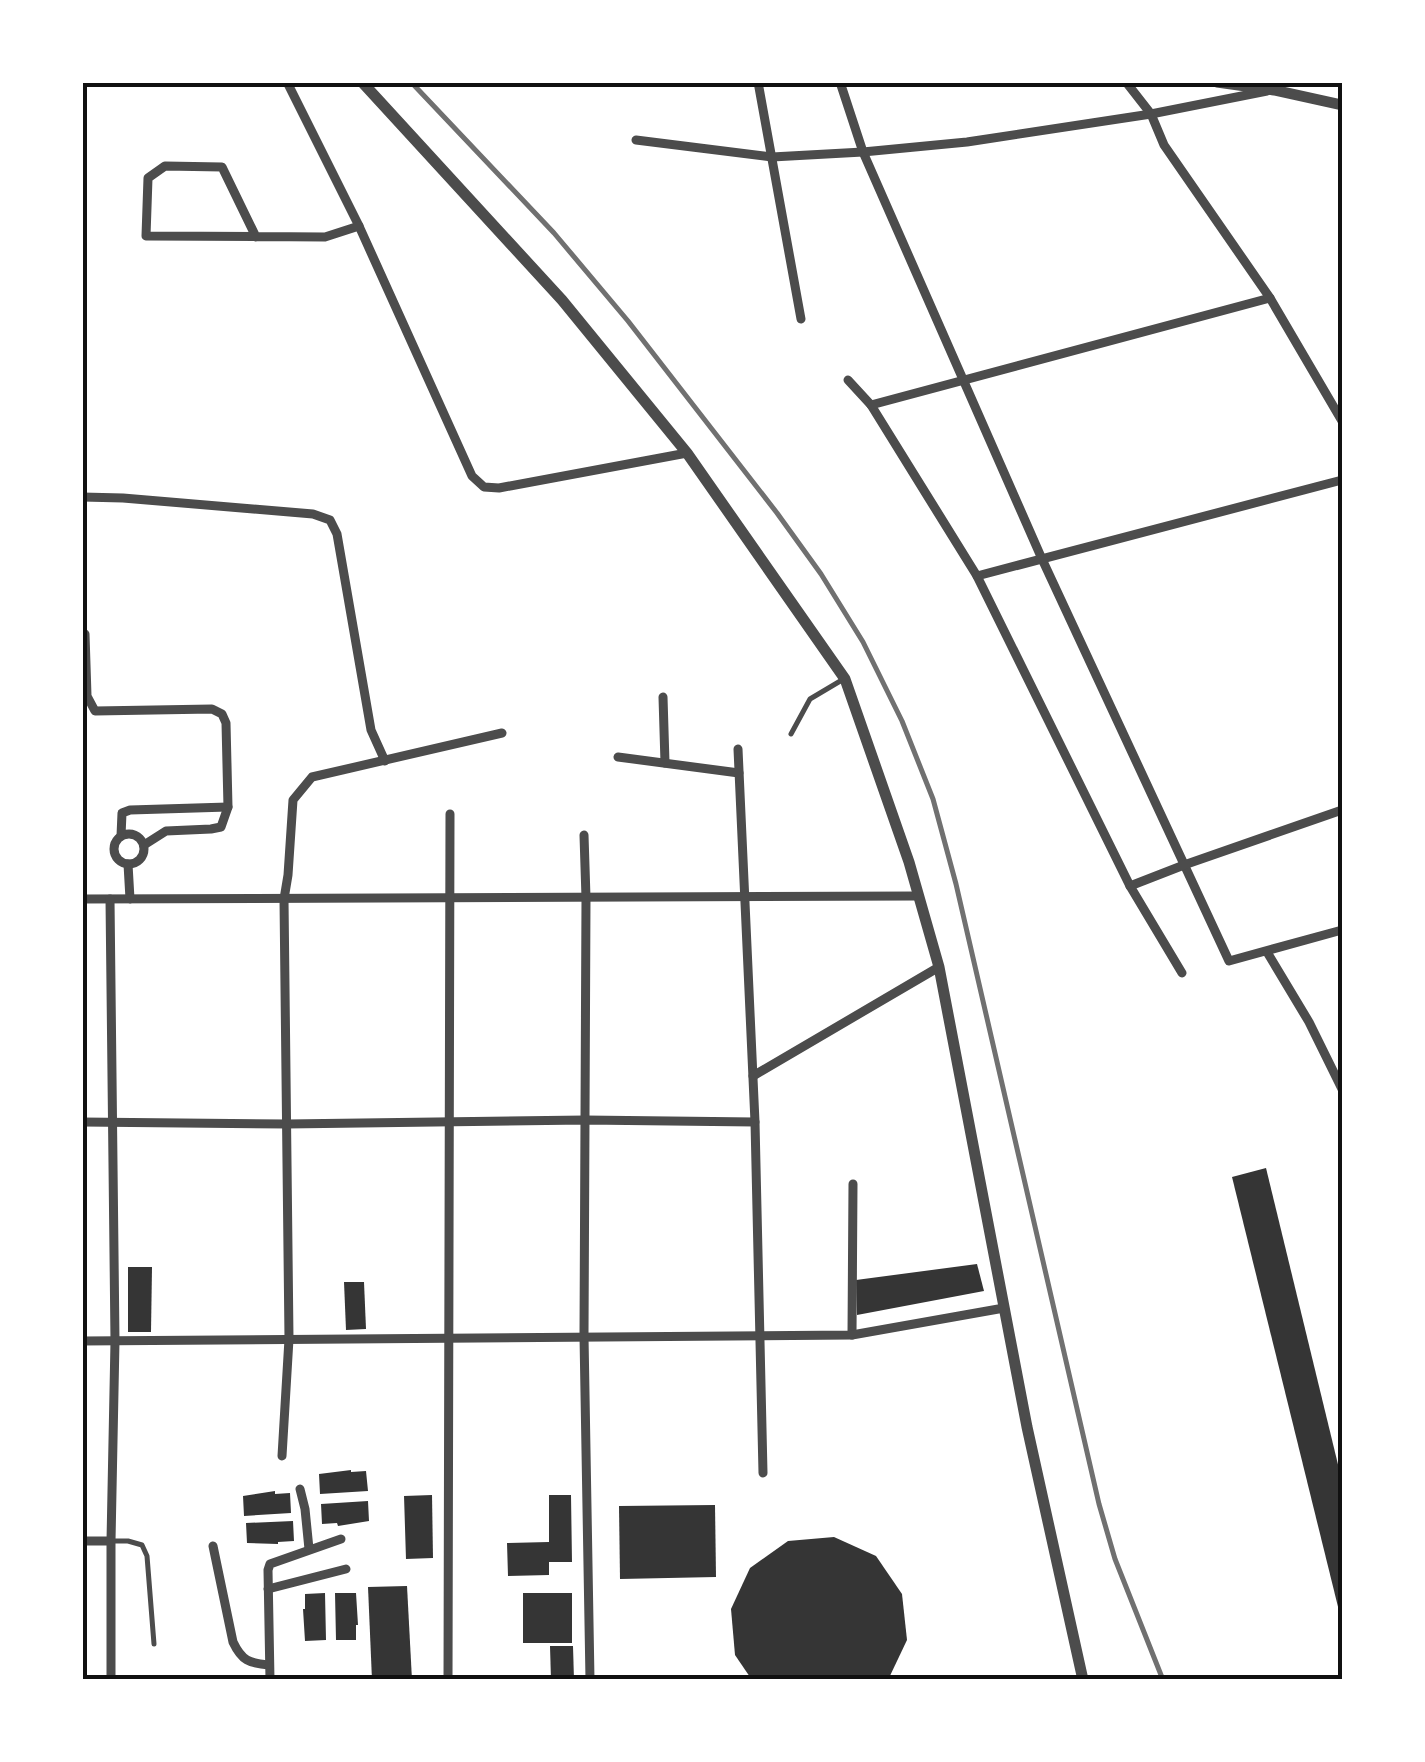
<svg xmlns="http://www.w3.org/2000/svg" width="1425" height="1762" font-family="Overpass,sans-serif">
<rect width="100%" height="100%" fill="#fff"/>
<!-- building -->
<g fill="#353535">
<path d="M1266,1168L1342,1481V1623L1232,1177Z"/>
<path d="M977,1264L984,1291L857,1315L856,1280Z"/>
<path d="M128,1267H152L151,1332H128Z"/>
<path d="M344,1282H364L366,1329L346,1330Z"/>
<path d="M351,1470V1472L366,1471L368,1491L320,1494L319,1474Z"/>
<path d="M275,1491V1494L290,1493L291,1513L244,1516L243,1496Z"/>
<path d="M432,1495L433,1558L406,1559L404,1496Z"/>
<path d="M549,1495H571L572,1562H549V1575L508,1576L507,1543L549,1542Z"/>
<path d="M368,1501L369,1521L338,1526L337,1523L322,1524L321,1504Z"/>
<path d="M715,1505L716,1577L620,1579L619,1506Z"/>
<path d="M293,1521L294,1541L278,1542V1544L247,1543L246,1523Z"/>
<path d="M834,1537L876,1556L902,1594L907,1640L888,1680H752L735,1655L731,1609L750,1568L788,1541Z"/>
<path d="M407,1586L412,1680H372L368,1587Z"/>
<path d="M325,1593L326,1640L305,1641L303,1609H305V1594Z"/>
<path d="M335,1593H356L358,1625H356V1640H336Z"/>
<rect x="523" y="1593" width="49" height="50"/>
<path d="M550,1646H573L574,1680H551Z"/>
</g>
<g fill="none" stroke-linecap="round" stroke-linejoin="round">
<!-- service -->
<g stroke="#4c4c4c" stroke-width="5">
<path d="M791,734L810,699L842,680"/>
<path d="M111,1541H128L142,1545L147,1556L154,1644"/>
</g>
<!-- minor -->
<g stroke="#4c4c4c" stroke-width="9">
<path d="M287,82L359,226L472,476L484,487L499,488L687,453"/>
<path d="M758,82L801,319"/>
<path d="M840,82L863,152L1042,559L1229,961L1342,930"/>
<path d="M1126,82L1151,114L1164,145L1270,298L1342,421"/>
<path d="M636,140L772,157L863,152L967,142L1151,114L1267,91"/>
<path d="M256,237L222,167L165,166L148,178L146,236L325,237L359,226"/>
<path d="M848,380L871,405L977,576L1130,886L1182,973"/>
<path d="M871,405L1270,298"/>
<path d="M82,497L123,498L313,514L330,520L337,534L371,730L385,761"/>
<path d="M977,576L1342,480"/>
<path d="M85,634L87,696L95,711L212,709L222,714L226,723L228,807L221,827L211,829L166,831L144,845"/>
<path d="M663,697L665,763"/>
<path d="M738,749L755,1122L763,1473"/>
<path d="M618,757L739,773"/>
<circle cx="129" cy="849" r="15"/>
<path d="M584,835L586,898L584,1336L590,1680"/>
<path d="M121,836L122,813L130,810L228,807"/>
<path d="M128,864L130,899"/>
<path d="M1130,886L1184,865L1342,810"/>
<path d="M82,899L918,896"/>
<path d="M110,899L115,1341L111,1541V1680"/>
<path d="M1267,952L1309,1022L1342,1089"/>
<path d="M753,1076L939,967"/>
<path d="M82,1122L287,1124L585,1120L755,1122"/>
<path d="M852,1335L853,1184"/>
<path d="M82,1341L852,1335L1004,1308"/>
<path d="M282,1456L289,1339L284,899L288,875L293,800L312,777L502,733"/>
<path d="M300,1489L305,1509L309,1549"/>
<path d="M82,1541H111"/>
<path d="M213,1546L233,1642C242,1661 249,1663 269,1665"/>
<path d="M268,1589L346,1569"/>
<path d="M270,1680L268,1570L270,1564L341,1539"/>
<path d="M448,1680L450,814"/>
</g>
<!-- tertiary -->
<g stroke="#4c4c4c" stroke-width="11">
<path d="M362,82L562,300L687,453L845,679L909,862L939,967L1027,1427L1083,1680"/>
<path d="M1217,82L1274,90L1342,105"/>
</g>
<!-- rail -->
<path stroke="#707070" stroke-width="5" d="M411,82L554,233L628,321L777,513L821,574L863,642L902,721L933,799L956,884L1099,1504L1115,1559L1163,1680"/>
</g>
<!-- border -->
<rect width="1425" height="1762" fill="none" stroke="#ffffff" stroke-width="170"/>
<rect x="85" y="85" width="1255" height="1592" fill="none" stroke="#111" stroke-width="4"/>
</svg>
